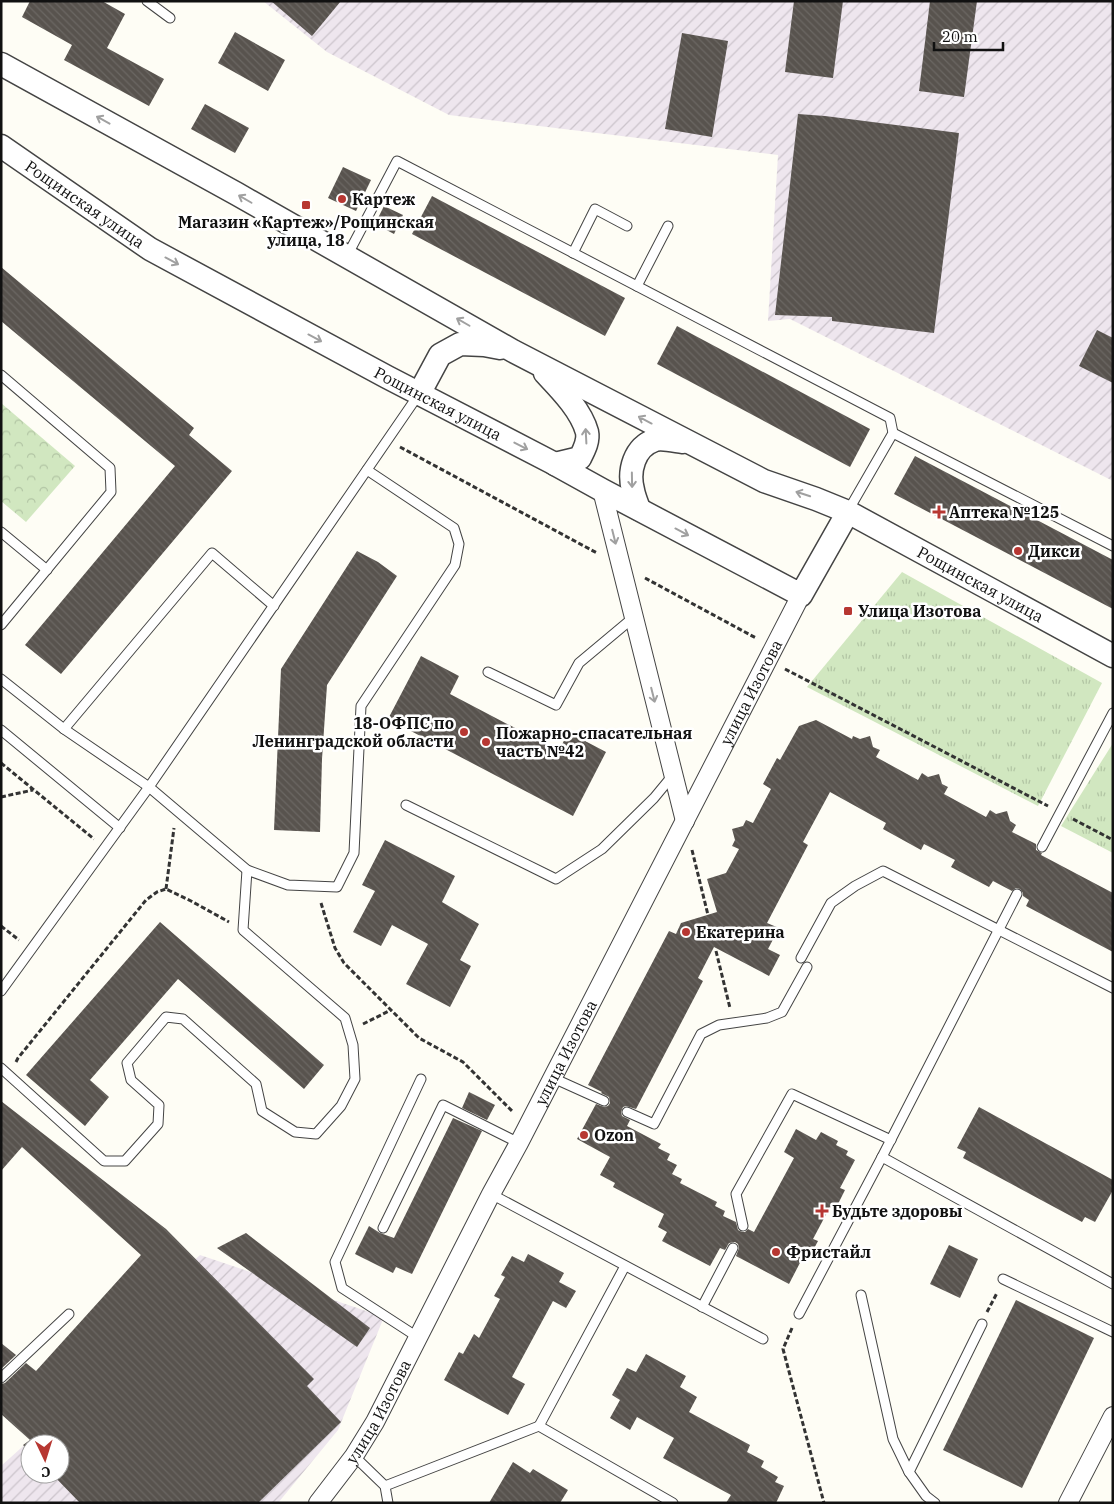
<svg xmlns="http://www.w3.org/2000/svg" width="1114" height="1504" font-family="'IBM Plex Serif',serif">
<defs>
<pattern id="industrial-furrows" width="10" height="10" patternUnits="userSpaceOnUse" patternTransform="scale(1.25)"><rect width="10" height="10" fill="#eee6ee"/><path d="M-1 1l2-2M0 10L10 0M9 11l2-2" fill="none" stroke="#cbc4cb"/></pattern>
<pattern id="grass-tufts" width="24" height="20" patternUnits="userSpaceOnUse" patternTransform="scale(1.25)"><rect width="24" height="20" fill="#d1e7c0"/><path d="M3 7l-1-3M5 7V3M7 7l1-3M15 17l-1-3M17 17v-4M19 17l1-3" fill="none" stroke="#b2c5a4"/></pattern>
<pattern id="park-crowns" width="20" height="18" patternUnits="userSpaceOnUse" patternTransform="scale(1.25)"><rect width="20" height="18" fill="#d1e7c0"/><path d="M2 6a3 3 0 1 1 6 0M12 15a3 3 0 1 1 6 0" fill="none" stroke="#b2c5a4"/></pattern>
<pattern id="building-back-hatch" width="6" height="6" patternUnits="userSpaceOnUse" patternTransform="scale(1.25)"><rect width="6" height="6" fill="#58534e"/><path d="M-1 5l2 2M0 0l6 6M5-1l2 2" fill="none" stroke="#6b6763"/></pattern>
</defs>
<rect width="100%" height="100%" fill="#fefdf5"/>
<!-- industrial -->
<g fill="url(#industrial-furrows)" fill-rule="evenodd">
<path d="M263,1H1113V481L790,319L768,321L778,155L449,115L327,52Z"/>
<path d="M200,1255L384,1317L338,1430L278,1503H1V1466L30,1440L184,1270ZM30,1444H60V1474H30Z"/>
</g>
<!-- grass -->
<g fill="url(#grass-tufts)">
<path d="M902,572L1102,683L1038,806L807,687Z"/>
<path d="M1113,743V853L1061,826Z"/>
</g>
<!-- park -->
<path fill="url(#park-crowns)" d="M1,403L75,466L26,522L1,501Z"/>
<!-- building -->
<g fill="url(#building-back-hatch)">
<path d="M30,1H102L125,14L107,48L164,79L149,106L64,60L72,45L22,17Z"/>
<path d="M271,1H341L312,36Z"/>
<path d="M794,1H843L833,78L785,72Z"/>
<path d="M930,1H977L964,97L919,91Z"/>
<path d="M235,32L285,60L268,91L218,63Z"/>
<path d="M682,33L728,41L712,137L665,129Z"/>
<path d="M205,104L249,128L235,153L191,129Z"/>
<path d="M798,114L825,116L959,133L934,333L832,321V317L775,315Z"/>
<path d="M343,167L371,180L356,211L328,198Z"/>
<path d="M432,196L625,298L605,336L412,234Z"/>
<path d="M384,206L403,215L394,234L375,224Z"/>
<path d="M1,267L194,428L189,435L232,471L61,674L25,645L175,466L1,321Z"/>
<path d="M677,326L870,429L850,467L657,364Z"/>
<path d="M1097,330L1113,338V383L1079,366Z"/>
<path d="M915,456L1113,560V609L894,494Z"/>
<path d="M357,551L378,562L397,576L327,685L322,759L320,832L274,830L281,669Z"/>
<path d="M421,656L459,676L450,694L559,751L568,732L606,752L573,816L388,719Z"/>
<path d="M816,720L852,739L853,736L860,739L870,736L873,747L880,750L876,757L918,780L922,773L928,777L939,774L942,784L948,787L944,794L986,817L990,810L996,814L1007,811L1010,821L1016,825L1012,832L1036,844V850L1042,853L1041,855L1113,893V952L1026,906L1029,900L1023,896V893L1020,889L1016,888L1012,891L993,881L989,887L951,867L955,860L924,844L921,850L883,829L886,823L830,792L803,842L808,845L767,923L779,928L768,949L780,955L769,976L714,947L698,978L703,981L636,1109L626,1106L623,1107L621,1112L622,1116L630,1120L627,1126L661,1144L658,1148L670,1154L667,1160L677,1165L672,1174L682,1179L680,1183L717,1202L715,1206L725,1211L723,1216L736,1222L738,1230L742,1232H745L748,1229L754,1232L794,1158L784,1152L796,1129L816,1140L821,1132L838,1141L836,1145L848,1151L846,1155L855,1160L840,1188L845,1190L835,1210L830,1207L813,1239L818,1241L808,1260L803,1257L789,1284L736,1256L739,1248L738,1244L735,1242L729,1243L725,1250L720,1248L710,1266L662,1241L667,1232L658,1227L664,1214L613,1187L615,1183L600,1175L610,1157L577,1139L596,1104L604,1107L608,1106L610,1103L609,1097L601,1093L602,1092L588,1085L669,931L676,934L681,923L717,912L707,879L726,873L739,849L732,846L735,840L732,829L743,826L746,820L753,823L771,789L763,784L777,758L780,760L799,726Z"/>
<path d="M385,840L455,876L442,902L479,924L460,960L471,966L450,1007L406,984L428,944L392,925L381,946L353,932L375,891L362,885Z"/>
<path d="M160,922L324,1065L304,1089L178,979L90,1080L109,1097L85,1126L26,1075Z"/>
<path d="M469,1092L495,1105L487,1120L462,1108Z"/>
<path d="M1,1101L166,1229L314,1379L307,1386L341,1422L258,1503H80L52,1474H60V1444H30V1452L23,1445L30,1440L1,1414V1384L5,1383L26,1363L36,1371L141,1255L22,1147L1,1171Z"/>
<path d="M979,1107L1113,1180V1190L1095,1222L1085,1217L1082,1222L963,1158L966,1152L957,1148Z"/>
<path d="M453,1118L482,1131L412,1274L396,1267L393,1273L355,1254L369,1226L380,1233L394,1238Z"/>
<path d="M246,1233L370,1328L357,1347L217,1248Z"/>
<path d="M949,1245L978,1259L960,1298L930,1284Z"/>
<path d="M528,1254L564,1273L559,1282L576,1291L566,1308L553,1301L512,1377L525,1384L508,1415L444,1380L459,1352L463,1354L474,1334L479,1338L500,1299L494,1296L505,1277L501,1275L512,1256L524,1262Z"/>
<path d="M1016,1300L1094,1338L1022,1488L943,1450Z"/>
<path d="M1,1343L16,1355L1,1369Z"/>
<path d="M646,1354L686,1376L680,1387L697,1397L689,1412L750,1445L747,1452L764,1461L761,1467L778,1477L775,1482L784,1486L776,1503H726L731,1495L663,1458L674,1438L637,1417L630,1430L610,1418L620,1400L612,1395L627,1368L636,1372Z"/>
<path d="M513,1462L530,1473L533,1469L568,1490L560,1503H489Z"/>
</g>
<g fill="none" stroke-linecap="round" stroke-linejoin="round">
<defs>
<g id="service">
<path d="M147,1L170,18"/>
<path d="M573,253L595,209L627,226"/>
<path d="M347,256L397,161L890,418L893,433L848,511"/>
<path d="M637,286L668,226"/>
<path d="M1,375L110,468L111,492L1,625"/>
<path d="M893,433L1113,546"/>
<path d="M1,532L47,570"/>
<path d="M488,672L556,705L579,663L634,617"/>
<path d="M1,679L64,729L149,787L247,870L288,885L337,887L354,853L361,706L455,565L459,544L454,528L367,470"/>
<path d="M64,729L212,553L274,606"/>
<path d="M1,730L120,828"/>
<path d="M406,805L556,879L602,849L654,798L673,775"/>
<path d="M1042,847L1113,713"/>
<path d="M801,958L831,903L855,886L883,871L1113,988"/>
<path d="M1,991L149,787L419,394"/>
<path d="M1,1068L104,1161H125L158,1124L159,1105L131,1080L127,1063L166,1017L183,1019L256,1084L262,1111L295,1132L316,1134L341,1106L355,1079L353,1045L345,1018L243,930L247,870"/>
<path d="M553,1078L604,1101"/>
<path d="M627,1112L654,1124L701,1034L719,1025L767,1018L782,1012L807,967"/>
<path d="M882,1157L1113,1284"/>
<path d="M491,1194L763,1339"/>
<path d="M743,1226L736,1194L792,1094L891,1140"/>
<path d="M383,1228L443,1105L519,1143"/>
<path d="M625,1266L539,1426L673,1503"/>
<path d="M1003,1279L1113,1332"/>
<path d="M861,1295L893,1439L909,1472"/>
<path d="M702,1307L733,1248"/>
<path d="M799,1314L882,1157L1017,894"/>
<path d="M419,1338L342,1288L335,1262L421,1079"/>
<path d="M1,1378L69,1314"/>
<path d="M354,1456L385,1486L388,1503"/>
<path d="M385,1486L539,1426"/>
<path d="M935,1503L926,1496L909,1472L982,1324"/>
</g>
<g id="minor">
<path d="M602,490L685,821"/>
<path id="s1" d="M318,1503L354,1456L375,1422L491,1194L519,1143L801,595"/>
<path d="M1068,1503L1113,1416"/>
</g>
<g id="tertiary">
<path id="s2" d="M1,64L237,194L513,351L764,481L816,499L848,512L1113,656"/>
<path id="s3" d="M1,146L150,249L387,377L555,464L602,490L801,595L848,512"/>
<path d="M545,373C560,389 581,410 587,432C589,441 584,450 580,458L555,464"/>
<path d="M419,394L440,355L460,344L484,345L500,348"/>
<path d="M639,509C637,503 634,496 633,490C628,471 634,447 655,440C662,438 675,441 683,442"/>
</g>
</defs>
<!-- service casing -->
<use href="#service" stroke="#444" stroke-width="11"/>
<!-- minor casing -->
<use href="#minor" stroke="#444" stroke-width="20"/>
<!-- tertiary casing -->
<use href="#tertiary" stroke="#444" stroke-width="25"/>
<!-- path -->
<g stroke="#333" stroke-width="3" stroke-dasharray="5 2.5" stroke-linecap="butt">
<path d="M400,447L597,553"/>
<path d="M645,578L756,638"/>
<path d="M785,669L1048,806"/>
<path d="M1,763L94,839"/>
<path d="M1,797L33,790"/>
<path d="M1073,819L1113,840"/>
<path d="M692,850L708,915"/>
<path d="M166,889L174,828"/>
<path d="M321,903L335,948L344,963L419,1038L463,1062L513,1112"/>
<path d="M1,926L19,940"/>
<path d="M716,951L730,1008"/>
<path d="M363,1024L391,1010"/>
<path d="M16,1062L18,1058L146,900L157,892L166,889L191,901L229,922"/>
<path d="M987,1312L997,1293"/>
<path d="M792,1328L783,1349L824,1503"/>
</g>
<!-- service -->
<use href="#service" stroke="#fff" stroke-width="9"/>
<!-- minor -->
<use href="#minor" stroke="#fff" stroke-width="18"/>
<!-- tertiary -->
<use href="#tertiary" stroke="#fff" stroke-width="22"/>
</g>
<!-- one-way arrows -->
<defs><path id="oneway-shaft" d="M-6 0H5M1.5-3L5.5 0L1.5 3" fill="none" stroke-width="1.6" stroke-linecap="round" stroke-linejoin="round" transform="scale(1.25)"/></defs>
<g stroke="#a0a0a0">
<use href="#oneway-shaft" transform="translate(103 120) rotate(-151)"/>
<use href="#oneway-shaft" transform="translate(245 199) rotate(-150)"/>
<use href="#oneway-shaft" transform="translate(172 261) rotate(28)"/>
<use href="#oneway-shaft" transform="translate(463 322) rotate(-150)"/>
<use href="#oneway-shaft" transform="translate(315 338) rotate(28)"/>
<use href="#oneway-shaft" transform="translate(645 420) rotate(-152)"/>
<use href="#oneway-shaft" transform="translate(586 436) rotate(-93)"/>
<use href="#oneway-shaft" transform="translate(521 446) rotate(27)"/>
<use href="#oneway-shaft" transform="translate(632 480) rotate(89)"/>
<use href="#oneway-shaft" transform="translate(803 494) rotate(-162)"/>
<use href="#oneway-shaft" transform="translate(682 532) rotate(28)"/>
<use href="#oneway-shaft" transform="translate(614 537) rotate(76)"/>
<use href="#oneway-shaft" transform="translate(653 695) rotate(76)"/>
</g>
<!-- markers -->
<g fill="#b73732" stroke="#fff" stroke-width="2">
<circle cx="342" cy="199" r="5"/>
<rect x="301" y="200" width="10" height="10" rx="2.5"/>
<path d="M936.5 504.5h5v5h5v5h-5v5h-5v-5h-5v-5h5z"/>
<circle cx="1018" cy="551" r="5"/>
<rect x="843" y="606" width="10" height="10" rx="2.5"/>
<circle cx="464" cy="732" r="5"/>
<circle cx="486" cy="742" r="5"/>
<circle cx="686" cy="932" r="5"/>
<circle cx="584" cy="1135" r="5"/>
<path d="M819.5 1203.5h5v5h5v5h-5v5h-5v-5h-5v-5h5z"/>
<circle cx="776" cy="1252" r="5"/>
</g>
<g text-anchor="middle" stroke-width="5" stroke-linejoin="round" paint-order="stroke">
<!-- poi labels -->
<g font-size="16" font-weight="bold" fill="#111" stroke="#fff" text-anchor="start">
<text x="352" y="205">Картеж</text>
<text x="306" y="228" text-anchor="middle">Магазин «Картеж»/Рощинская<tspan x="306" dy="18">улица, 18</tspan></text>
<text x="949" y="518">Аптека №125</text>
<text x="1028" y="557">Дикси</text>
<text x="858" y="617">Улица Изотова</text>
<text x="454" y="729" text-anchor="end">18-ОФПС по<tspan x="454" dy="18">Ленинградской области</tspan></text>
<text x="496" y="739">Пожарно-спасательная<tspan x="496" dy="18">часть №42</tspan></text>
<text x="696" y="938">Екатерина</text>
<text x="594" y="1141">Ozon</text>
<text x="832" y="1217">Будьте здоровы</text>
<text x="786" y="1258">Фристайл</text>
</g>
<!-- street labels -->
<g font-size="16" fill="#111" stroke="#fff">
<text dy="6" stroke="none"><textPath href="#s3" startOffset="102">Рощинская улица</textPath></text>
<text dy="6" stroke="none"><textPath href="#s3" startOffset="508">Рощинская улица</textPath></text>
<text dy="6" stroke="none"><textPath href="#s2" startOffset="1110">Рощинская улица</textPath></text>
<text dy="6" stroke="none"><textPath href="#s1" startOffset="920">улица Изотова</textPath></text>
<text dy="6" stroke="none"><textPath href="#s1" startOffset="515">улица Изотова</textPath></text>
<text dy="6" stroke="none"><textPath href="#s1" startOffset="110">улица Изотова</textPath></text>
</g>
</g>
<!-- border -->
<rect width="1114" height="1504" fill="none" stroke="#111111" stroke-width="5"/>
<!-- north arrow -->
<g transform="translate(45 1459) rotate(176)"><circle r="24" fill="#ffffff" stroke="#a0a0a0"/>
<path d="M0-4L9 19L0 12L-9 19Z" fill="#b73732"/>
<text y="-8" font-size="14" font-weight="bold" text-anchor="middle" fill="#111111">С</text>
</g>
<!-- scale -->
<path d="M934 42v8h69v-8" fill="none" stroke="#111111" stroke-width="2.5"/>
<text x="942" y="42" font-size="15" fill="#111111" stroke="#ffffff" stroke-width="4" paint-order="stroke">20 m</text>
</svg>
